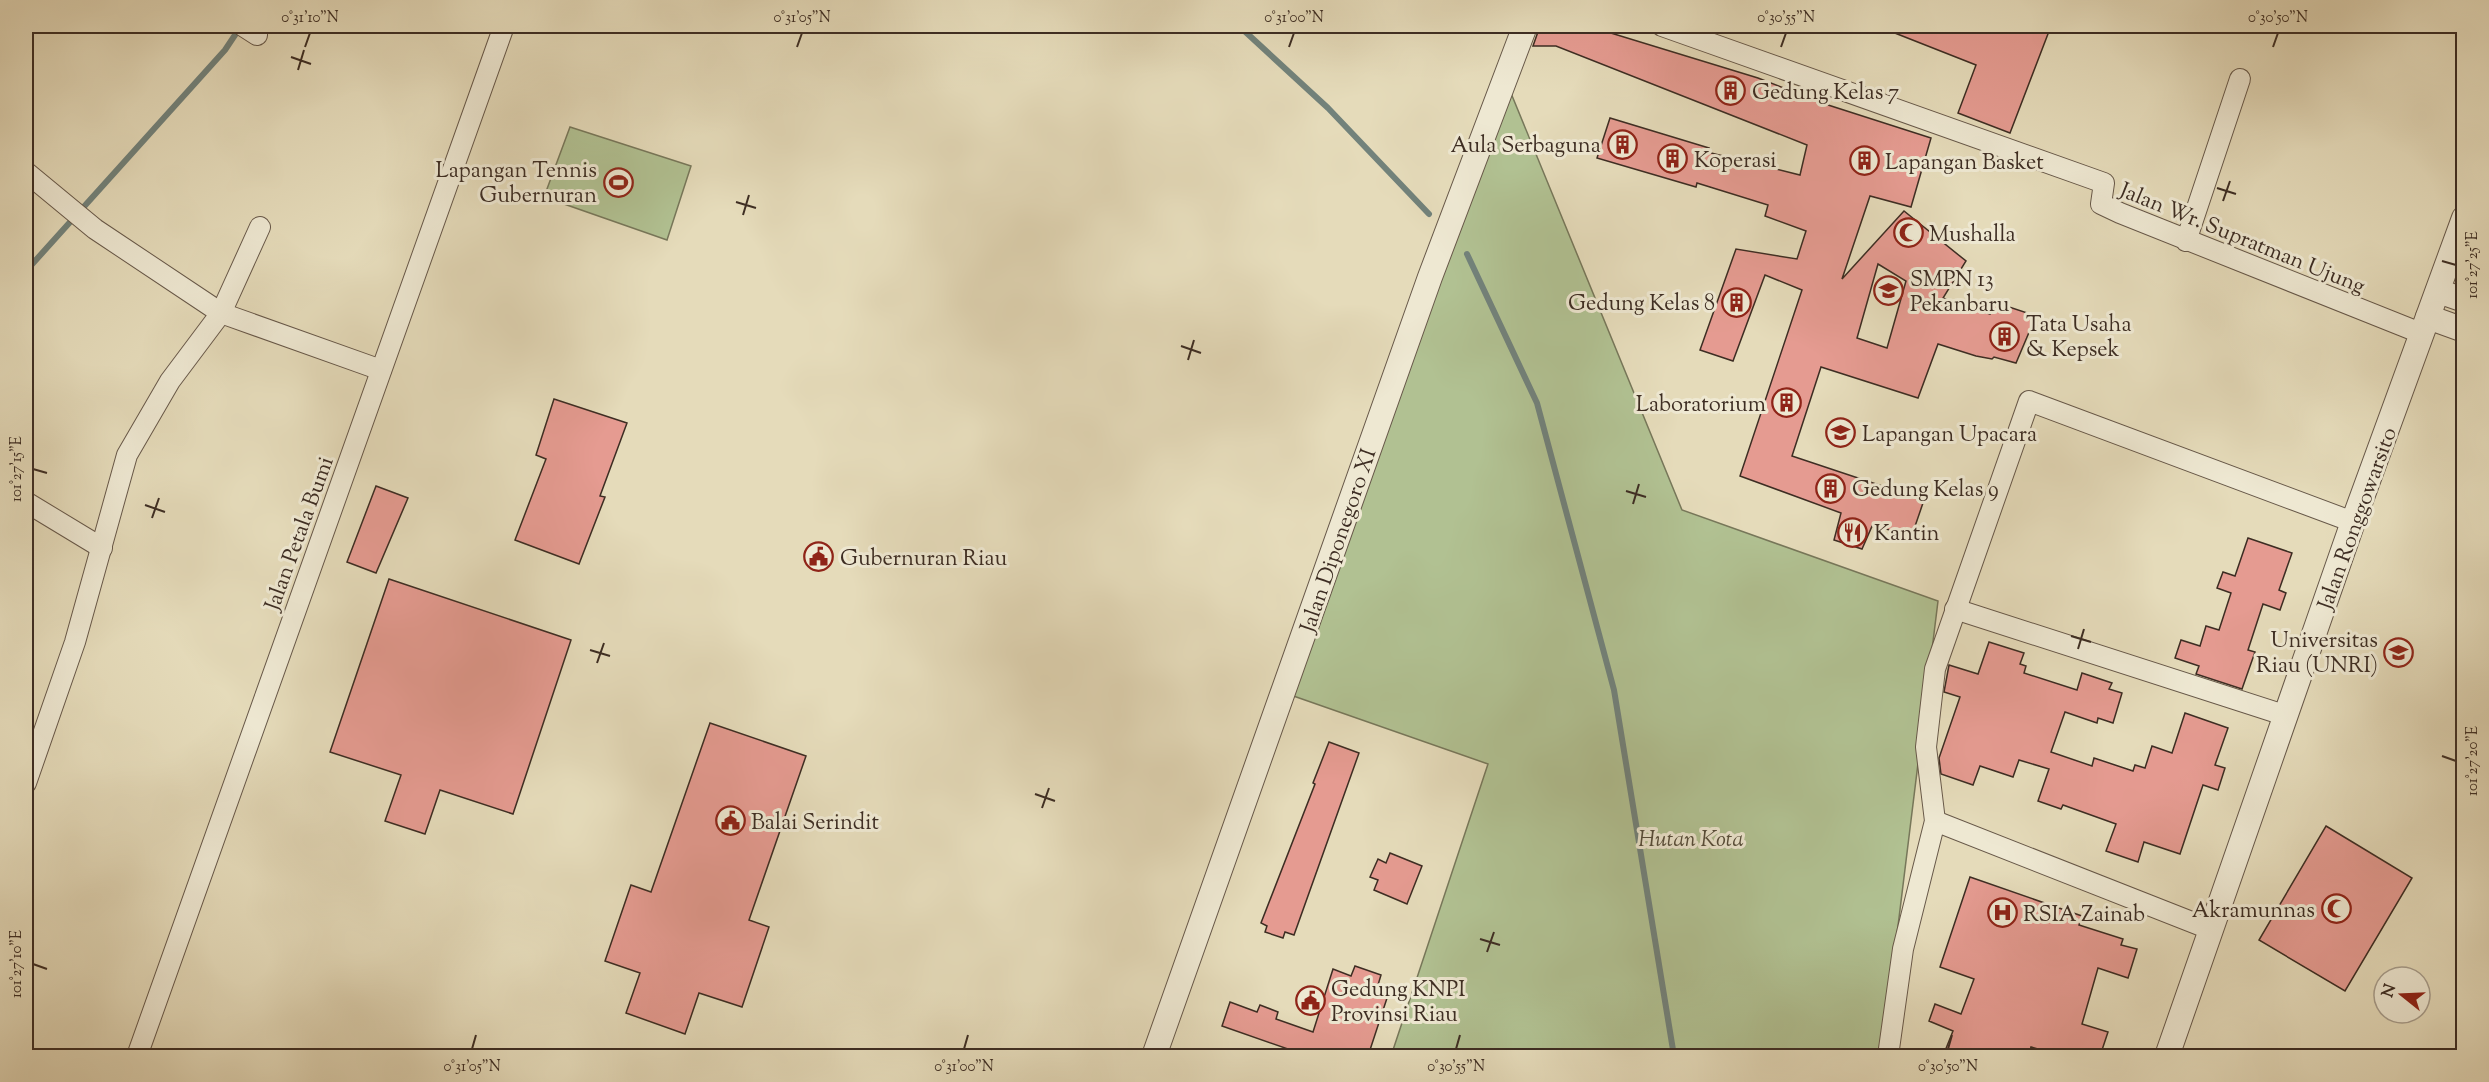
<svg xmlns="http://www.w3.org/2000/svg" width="2489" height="1082" font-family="'Sorts Mill Goudy',serif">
<rect width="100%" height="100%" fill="#e5dbba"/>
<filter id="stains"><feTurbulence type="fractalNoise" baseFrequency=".00333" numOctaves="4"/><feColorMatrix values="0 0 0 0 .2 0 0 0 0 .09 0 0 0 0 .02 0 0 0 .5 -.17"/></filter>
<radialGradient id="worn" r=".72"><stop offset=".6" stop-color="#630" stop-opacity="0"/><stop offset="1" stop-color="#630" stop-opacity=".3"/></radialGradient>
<!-- green -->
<g fill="#b1c192" stroke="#77775a" stroke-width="1.5">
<path d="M1506,81L1682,510L1938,601L1882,1056H1391L1488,764L1282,692Z"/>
<path d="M570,127L691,166L667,240L544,197Z"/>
</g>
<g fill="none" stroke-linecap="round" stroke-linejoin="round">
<!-- stream -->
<g stroke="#72827b" stroke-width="6">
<path d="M1239,26L1328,108L1429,214"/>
<path d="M1467,254L1537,403L1614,690L1674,1056"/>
<path d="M26,271L225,50L241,26"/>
</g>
</g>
<!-- building -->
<g fill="#e59b91" stroke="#3d2d23" stroke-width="1.5" fill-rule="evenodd">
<path d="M1540,26H1588L1758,78L1825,104L1931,138L1911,207L1870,196L1842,279L1904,211L1966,261L1943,298L1990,314L1994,302L2036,316L2016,363L1994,357L1992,359L1976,356L1938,344L1918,398L1821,367L1792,456L1924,500L1911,538L1873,524L1862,549L1834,540L1841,513L1740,476L1802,290L1765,275L1733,361L1700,350L1736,249L1797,259L1806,231L1765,216L1768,205L1697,183L1696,187L1597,158L1610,118L1709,148L1707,152L1800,175L1807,145L1556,46H1533ZM1878,264L1906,281L1887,348L1857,338Z"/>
<path d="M1877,26H2051L2010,133L1958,113L1976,65Z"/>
<path d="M554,399L627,423L600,496L605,497L579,564L515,540L546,459L536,455Z"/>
<path d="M376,486L408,498L376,573L347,562Z"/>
<path d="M2248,538L2292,553L2279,590L2286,593L2280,610L2263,604L2248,650L2255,652L2242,689L2196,674L2199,666L2175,658L2181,640L2200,646L2206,626L2219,630L2231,593L2217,588L2223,572L2235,576Z"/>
<path d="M389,579L571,640L513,814L440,790L425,834L385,821L401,775L330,752Z"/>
<path d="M1989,642L2024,653L2020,664L2026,666L2024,673L2077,690L2082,673L2112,683L2109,689L2122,693L2113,723L2098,718L2097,723L2065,712L2051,752L2092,766L2094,758L2133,771L2135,765L2145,768L2152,746L2172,753L2185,713L2228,728L2215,765L2225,768L2218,790L2203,785L2180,854L2144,842L2138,862L2106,851L2116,824L2063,805L2061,809L2038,801L2049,769L2019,760L2013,777L1980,766L1973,785L1941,774L1939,758L1960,697L1944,692L1949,665L1978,674Z"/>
<path d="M710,723L806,756L749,920L769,927L742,1007L699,993L685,1034L626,1013L640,973L605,961L631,885L651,892Z"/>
<path d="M1329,742L1359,753L1294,935L1285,932L1283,938L1265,932L1267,926L1261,923L1315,784L1313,783Z"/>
<path d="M2326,826L2412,878L2345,991L2259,940Z"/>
<path d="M1390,853L1422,866L1407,904L1374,890L1378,880L1370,877L1378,859L1386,863Z"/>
<path d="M1970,877L2082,916L2079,925L2123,939L2121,945L2137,949L2128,978L2098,968L2082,1024L2108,1032L2100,1056H2062L2031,1047L2028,1056H1943L1953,1031L1929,1021L1935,1004L1961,1014L1974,979L1940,967Z"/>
<path d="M1355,966L1381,975L1378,985L1390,989L1368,1056H1308L1222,1026L1230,1002L1257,1012L1260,1005L1278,1012L1276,1019L1313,1032L1333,969L1351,976Z"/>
</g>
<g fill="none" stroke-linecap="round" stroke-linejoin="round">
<defs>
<g id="minor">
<path d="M243,26L257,35"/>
<path d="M1662,26L2104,183L2101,204L2120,213L2423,334"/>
<path d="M26,172L95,229L221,313L381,370"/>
<path d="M2186,241L2240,79"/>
<path d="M26,502L102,548"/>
<path d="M1955,609L2287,716"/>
<path d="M26,783L75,642L127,455L170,381L221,313L260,227"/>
<path d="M1935,821L2212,930"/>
<path d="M137,1056L504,26"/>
<path d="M1888,1056L1903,949L1935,821L1926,747L1935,669L2029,401L2353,522"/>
</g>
<g id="tertiary">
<path d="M2438,291L2464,300"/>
<path d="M2428,317L2464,330"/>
<path d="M1154,1056L1430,277L1525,26"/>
<path d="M2167,1056L2353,522L2464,218"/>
</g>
</defs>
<!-- minor casing -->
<use href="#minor" stroke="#675849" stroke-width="22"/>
<!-- tertiary casing -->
<use href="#tertiary" stroke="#675849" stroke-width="26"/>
<!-- minor -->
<use href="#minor" stroke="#eee8d2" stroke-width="20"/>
<!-- tertiary -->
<use href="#tertiary" stroke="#eee8d2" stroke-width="24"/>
</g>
<!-- ticks -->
<path fill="none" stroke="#3d2d23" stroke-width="2" d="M305,47L310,33M797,47L802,33M1289,47L1294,33M1781,47L1786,33M2273,47L2278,33M291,57L311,64M298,70L304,50M2217,188L2236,194M2223,201L2230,181M736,202L756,208M743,215L749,195M2442,261L2456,265M1181,346L1201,353M1188,360L1194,340M33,469L47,473M1626,491L1646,497M1633,504L1639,484M145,505L165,512M152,518L159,498M2071,636L2091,642M2078,649L2084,629M590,650L610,656M597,663L604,643M2442,756L2456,761M1035,794L1055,801M1042,808L1049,788M1480,939L1500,945M1487,952L1494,932M33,964L47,969M472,1049L476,1035M964,1049L968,1035M1456,1049L1460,1035M1948,1049L1952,1035"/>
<!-- icons -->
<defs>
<symbol id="building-ring" viewBox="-11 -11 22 22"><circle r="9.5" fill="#eee8d2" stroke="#8f2418" stroke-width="1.5"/><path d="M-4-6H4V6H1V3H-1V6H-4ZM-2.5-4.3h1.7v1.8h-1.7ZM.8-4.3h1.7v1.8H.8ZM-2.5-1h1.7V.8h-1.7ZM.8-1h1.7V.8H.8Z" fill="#8f2418"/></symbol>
<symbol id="stadium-ring" viewBox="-11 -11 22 22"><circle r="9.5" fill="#eee8d2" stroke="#8f2418" stroke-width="1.5"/><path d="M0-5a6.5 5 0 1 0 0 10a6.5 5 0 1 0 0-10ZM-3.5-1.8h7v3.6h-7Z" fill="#8f2418"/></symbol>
<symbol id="mosque-ring" viewBox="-11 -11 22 22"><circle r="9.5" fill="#eee8d2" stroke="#8f2418" stroke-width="1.5"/><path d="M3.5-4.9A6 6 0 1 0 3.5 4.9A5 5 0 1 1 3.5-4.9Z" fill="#8f2418"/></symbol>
<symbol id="school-ring" viewBox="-11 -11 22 22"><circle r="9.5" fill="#eee8d2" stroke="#8f2418" stroke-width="1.5"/><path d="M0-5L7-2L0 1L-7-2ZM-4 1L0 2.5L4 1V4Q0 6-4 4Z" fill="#8f2418"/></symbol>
<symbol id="restaurant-ring" viewBox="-11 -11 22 22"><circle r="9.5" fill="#eee8d2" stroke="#8f2418" stroke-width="1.5"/><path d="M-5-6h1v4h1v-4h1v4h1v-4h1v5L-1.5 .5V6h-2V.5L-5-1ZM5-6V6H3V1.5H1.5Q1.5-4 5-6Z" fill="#8f2418"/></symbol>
<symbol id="civic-ring" viewBox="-11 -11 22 22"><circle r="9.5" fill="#eee8d2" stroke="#8f2418" stroke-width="1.5"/><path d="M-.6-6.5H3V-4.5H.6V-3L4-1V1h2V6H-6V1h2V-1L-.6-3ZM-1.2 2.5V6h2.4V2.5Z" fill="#8f2418"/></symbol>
<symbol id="university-ring" viewBox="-11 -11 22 22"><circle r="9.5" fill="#eee8d2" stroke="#8f2418" stroke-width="1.5"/><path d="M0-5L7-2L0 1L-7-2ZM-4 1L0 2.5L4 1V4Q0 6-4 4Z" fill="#8f2418"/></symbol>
<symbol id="hospital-ring" viewBox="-11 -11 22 22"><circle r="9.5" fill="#eee8d2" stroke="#8f2418" stroke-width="1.5"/><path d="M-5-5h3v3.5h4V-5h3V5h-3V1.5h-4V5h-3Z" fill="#8f2418"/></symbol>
</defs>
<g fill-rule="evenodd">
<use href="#building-ring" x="1714" y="74" width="33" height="33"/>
<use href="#building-ring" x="1606" y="128" width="33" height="33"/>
<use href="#building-ring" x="1656" y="142" width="33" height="33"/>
<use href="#building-ring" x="1848" y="144" width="33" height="33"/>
<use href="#stadium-ring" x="602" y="166" width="33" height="33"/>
<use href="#mosque-ring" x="1892" y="216" width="33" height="33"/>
<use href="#school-ring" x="1872" y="274" width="33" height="33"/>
<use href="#building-ring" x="1720" y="286" width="33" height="33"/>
<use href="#building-ring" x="1988" y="320" width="33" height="33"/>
<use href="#building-ring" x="1770" y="386" width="33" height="33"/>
<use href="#school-ring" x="1824" y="416" width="33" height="33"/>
<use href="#building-ring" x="1814" y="472" width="33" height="33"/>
<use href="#restaurant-ring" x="1836" y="516" width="33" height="33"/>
<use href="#civic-ring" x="802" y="540" width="33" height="33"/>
<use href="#university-ring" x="2382" y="636" width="33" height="33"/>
<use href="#civic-ring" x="714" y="804" width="33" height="33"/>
<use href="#mosque-ring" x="2320" y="892" width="33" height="33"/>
<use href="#hospital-ring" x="1986" y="896" width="33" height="33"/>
<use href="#civic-ring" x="1294" y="984" width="33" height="33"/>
</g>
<g text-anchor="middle" stroke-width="6" stroke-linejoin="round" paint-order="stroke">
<!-- poi labels -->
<g font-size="22" fill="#3d2d23" stroke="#eee8d2" text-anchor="start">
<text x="1752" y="99">Gedung Kelas 7</text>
<text x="1601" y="152" text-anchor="end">Aula Serbaguna</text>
<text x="1694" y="167">Koperasi</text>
<text x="1885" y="169">Lapangan Basket</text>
<text x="597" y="177" text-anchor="end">Lapangan Tennis<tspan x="597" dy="25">Gubernuran</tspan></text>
<text x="1929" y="241">Mushalla</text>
<text x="1910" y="286">SMPN 13<tspan x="1910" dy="25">Pekanbaru</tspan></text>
<text x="1715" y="310" text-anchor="end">Gedung Kelas 8</text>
<text x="2026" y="331">Tata Usaha<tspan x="2026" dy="25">&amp; Kepsek</tspan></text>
<text x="1766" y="411" text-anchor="end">Laboratorium</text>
<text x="1862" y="441">Lapangan Upacara</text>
<text x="1852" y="496">Gedung Kelas 9</text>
<text x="1874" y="540">Kantin</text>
<text x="840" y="565">Gubernuran Riau</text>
<text x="2378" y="647" text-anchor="end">Universitas<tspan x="2378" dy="25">Riau (UNRI)</tspan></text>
<text x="751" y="829">Balai Serindit</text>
<text x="2315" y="917" text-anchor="end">Akramunnas</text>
<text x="2023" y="921">RSIA Zainab</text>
<text x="1331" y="996">Gedung KNPI<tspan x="1331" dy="25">Provinsi Riau</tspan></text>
</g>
<!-- street labels -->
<g font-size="22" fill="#3d2d23" stroke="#eee8d2">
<text transform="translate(2243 237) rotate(22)" y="8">Jalan Wr. Supratman Ujung</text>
<text transform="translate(2356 518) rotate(-70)" y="8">Jalan Ronggowarsito</text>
<text transform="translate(298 533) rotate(-70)" y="8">Jalan Petala Bumi</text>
<text transform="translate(1337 540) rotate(-71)" y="8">Jalan Diponegoro XI</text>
</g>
<!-- park labels -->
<g font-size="22" font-style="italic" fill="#544b39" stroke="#eee8d2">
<text x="1691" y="846">Hutan Kota</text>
</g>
</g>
<!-- margin -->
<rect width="2489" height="1082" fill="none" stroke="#e5dbba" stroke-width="66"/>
<!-- north arrow -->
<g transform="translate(2402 995) rotate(288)"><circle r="28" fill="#eee8d2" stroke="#a79d8c" stroke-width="1.5"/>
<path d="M0-4.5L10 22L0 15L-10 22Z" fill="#8f2418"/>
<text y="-9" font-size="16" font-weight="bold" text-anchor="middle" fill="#3d2d23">N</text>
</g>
<rect x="33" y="33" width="2423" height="1016" fill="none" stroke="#3d2d23" stroke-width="2"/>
<g font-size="15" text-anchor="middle" fill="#3d2d23">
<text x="310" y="22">0°31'10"N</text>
<text x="802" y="22">0°31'05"N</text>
<text x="1294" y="22">0°31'00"N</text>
<text x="1786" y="22">0°30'55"N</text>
<text x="2278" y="22">0°30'50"N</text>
<text transform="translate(2472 265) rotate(-90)" y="5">101°27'25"E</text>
<text transform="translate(16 469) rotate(-90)" y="5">101°27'15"E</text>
<text transform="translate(2472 761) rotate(-90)" y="5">101°27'20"E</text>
<text transform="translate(16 964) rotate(-90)" y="5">101°27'10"E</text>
<text x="472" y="1071">0°31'05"N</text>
<text x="964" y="1071">0°31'00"N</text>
<text x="1456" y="1071">0°30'55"N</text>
<text x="1948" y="1071">0°30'50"N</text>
</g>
<rect width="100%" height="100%" filter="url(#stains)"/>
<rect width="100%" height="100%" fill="url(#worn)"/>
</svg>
